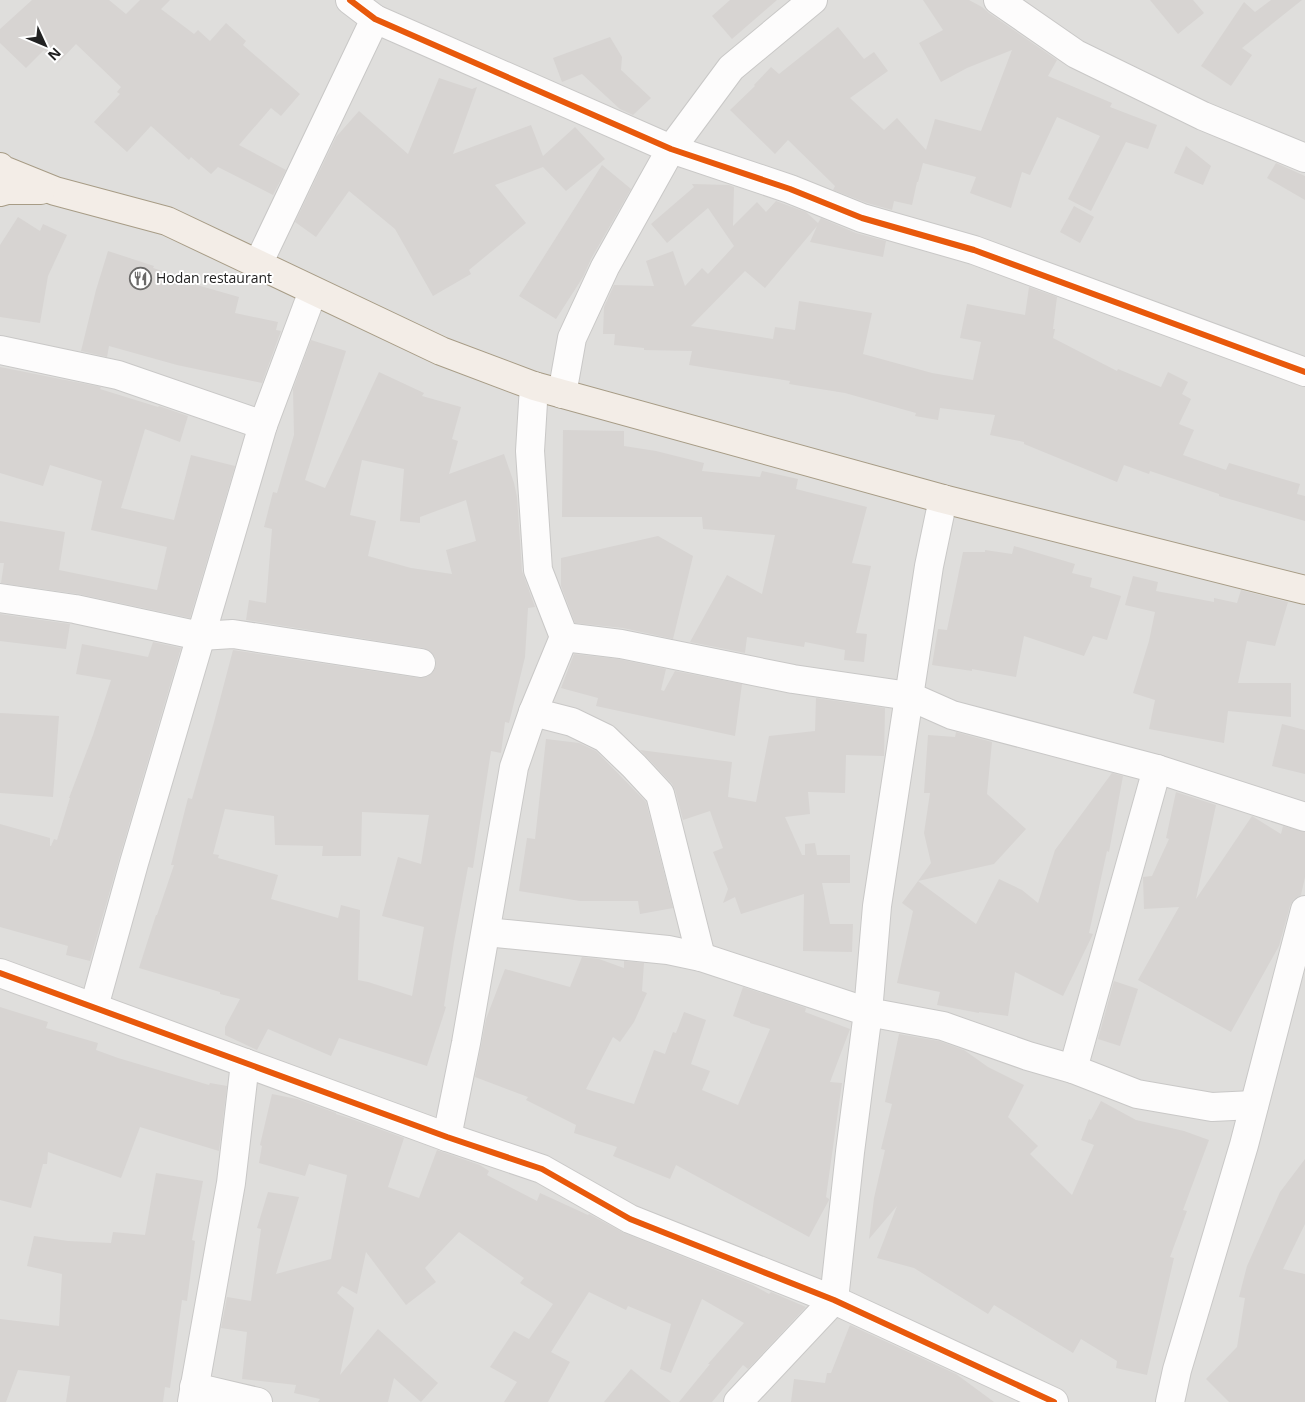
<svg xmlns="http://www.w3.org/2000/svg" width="1305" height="1402" font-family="'Open Sans',sans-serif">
<rect width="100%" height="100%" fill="#f0eeeb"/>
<!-- residential -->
<rect fill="#dfdedc" x="0" y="0" width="1305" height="1402"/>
<!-- building -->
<g fill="#d7d4d2" fill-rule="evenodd">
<path d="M32,0H109L126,14L140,0H170L161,9L194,34L198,30L210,41L226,23L246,41L243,45L300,94L281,116L271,108L239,145L286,170L273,195L218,167L211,174L191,157L189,160L151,126L127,152L94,122L120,94L117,92L121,87L76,44L58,63L44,50L26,68L0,43V29Z"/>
<path d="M730,0H777L732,39L712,16Z"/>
<path d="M923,0H969L982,7L989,13L1057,60L1048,76L1112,103L1110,107L1157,125L1148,149L1126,142L1091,211L1068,199L1100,136L1057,117L1030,175L1022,172L1011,208L970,193L976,177L923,163L918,182H917L912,205L894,201L892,210L867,203L833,190L835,186L788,140L775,154L730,110L755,86L754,85L771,67L779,74L838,27L864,59L874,52L888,71L850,98L884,130L897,118L926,150L935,119L981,131L1012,50L967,68L941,82L919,43L943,30Z"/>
<path d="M1150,0H1193L1204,13L1178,34Z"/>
<path d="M1271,0H1302L1242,48L1252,55L1231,86L1201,66L1244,2L1255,12Z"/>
<path d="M610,37L622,57L621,70L651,98L633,115L620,109L582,74L562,82L553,58Z"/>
<path d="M439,78L472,89L477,87L453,154L531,125L543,156L575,127L605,159L566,191L543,167L495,185L526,223L469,270L471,274L433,296L395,229L349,191L316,237L295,222L336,137L359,111L408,154Z"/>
<path d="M1186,146L1211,166L1203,185L1174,173Z"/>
<path d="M1276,163L1305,176V200L1267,178Z"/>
<path d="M602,165L631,189L591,259L583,277L556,319L519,296Z"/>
<path d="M692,184L729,185L734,187L733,226L757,202L766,212L776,201L806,212L818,223L821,218L856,233L886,241L883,257L810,242L817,226L765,288L745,271L691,326L773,339L775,327L795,330L799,301L872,313L863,354L932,373L973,380L981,342L960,338L967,304L1025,315L1029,287L1057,297L1053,329H1055L1053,338L1117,371L1118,369L1161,387L1168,372L1188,382L1182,394L1191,399L1179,424L1194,430L1183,455L1226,470L1229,463L1300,484L1297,494L1305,496V521L1219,496V494L1150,471L1149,474L1124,465L1117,482L1024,444V442L990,435L995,415L940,408L938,420L915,416L916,413L845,393L789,384L790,381L689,365L692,351L644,350V348L614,345L615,334H603L604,307L614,285L654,286L646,261L673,251L685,286L702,268L708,274L734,246L708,208L667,243L651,224L694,187Z"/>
<path d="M1074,206L1094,217L1080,243L1060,232Z"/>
<path d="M18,217L40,231L43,224L67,235L48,276L40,323L0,317V245Z"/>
<path d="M108,251L154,266L153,268L178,276L176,279L239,297L235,313L278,322L276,330L281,331L262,383L177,365L109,346L107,357L81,351L96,290Z"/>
<path d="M311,340L346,351L305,480L325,488L379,372L424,393L422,396L461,407L452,439L458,441L449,474L504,454L514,483L517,497L522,571L535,607L528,608L525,657L509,723L505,722L501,753L491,751L473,868L468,867L454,942L444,1006L446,1007L427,1066L339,1038L331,1056L268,1029L257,1050L225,1035V1027L240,999L220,994V992L139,968L156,915H157L174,865H171L188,798L192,799L214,722L233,650L419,678L427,677L433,672L436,666L435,657L430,651L423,648L246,620L249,600L266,603L272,529L264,527L273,492L277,493L294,435L293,389ZM362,460L404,469L400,521L420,523V517L466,500L476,541L446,550L452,574L411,568L368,556L376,521L350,515ZM225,809L274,816L275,845L323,846L322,856H361L362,812L429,815L421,864L398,857L382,916L424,927L412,996L368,982L358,980L360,910L341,905L338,918L271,899L278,875L218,858L219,855L213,854Z"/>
<path d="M0,367L101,387L100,389L158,407L159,406L188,416L180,442L145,429L121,508L174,520L191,455L235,466L190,618L78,594L1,583L4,563H0V521L65,532L59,570L157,590L167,547L91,530L102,481L50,465L43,486L0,473Z"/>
<path d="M563,430L624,431V446L656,451L704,463L702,471L760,477L762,471L798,479L796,489L867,507L852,563L871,566L856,633L867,634L864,662L844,660L845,650L805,642L804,647L747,637L745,653L690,642L727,575L762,594L775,535L703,529L702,517H562Z"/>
<path d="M658,536L693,556L673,639L623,628L575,623L561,586V558Z"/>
<path d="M1014,546L1075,564L1072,573L1092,578L1090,587L1121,596L1107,640L1093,636L1084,656L1024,636L1016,677L972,669V671L932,665L938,629L947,630L963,552H985V550L1012,554Z"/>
<path d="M1133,576L1158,582L1156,591L1214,602V598L1237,603L1241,590L1288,602L1275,646L1247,641L1238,683H1291V717L1228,711L1224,743L1149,729L1155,700L1133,693L1149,641L1155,612L1125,605Z"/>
<path d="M0,614L70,624L66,649L0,641Z"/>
<path d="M153,642L181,648L119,859L90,961L66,955L68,946L0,927V824L50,838V846H51L54,839L57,840L70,798H69L93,735L111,680L76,674L82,644L148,657Z"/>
<path d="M574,654L618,659L666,669L661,690L664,691L675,671L742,684L735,736L596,706L598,698L561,688Z"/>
<path d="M816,698L885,708L884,756L846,755L845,793L808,792L810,814L785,817L802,855H805V844L815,843L817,855H850V883H822L830,924H853L852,952L803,951L804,894L741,914L735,897L723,903L728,889L713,852L723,848L710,811L683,820L675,790L672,784L640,750L732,762L728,797L756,802L769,736L815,731Z"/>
<path d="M0,713L59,716L53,797L0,793Z"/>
<path d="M1282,724L1305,730V774L1272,766Z"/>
<path d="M956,732L992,742L987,794L1026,829L994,864L918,881L931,863L924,833L930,793H924L928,735L955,737Z"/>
<path d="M546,739L579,743L596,751L646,802L673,908L640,914L638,901H580L519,891L527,838L535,839Z"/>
<path d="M1112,773L1123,776L1109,852L1107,851L1089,933L1093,934L1063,996L1015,972L1008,1016L979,1012V1013L937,1005L940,992L897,983L913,911L902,903L918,881L976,924L999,879L1022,890L1038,903L1055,850Z"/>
<path d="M1176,792L1216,805L1196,899L1252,816L1281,834L1283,826L1305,832V877L1301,895L1294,899L1290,906L1279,946L1231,1032L1138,980L1179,907L1144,909L1143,877L1152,876L1169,839L1166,838Z"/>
<path d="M582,957L599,959L624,968V961L644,963L642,991L647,993L634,1022L620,1042L613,1037L586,1089L634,1104L654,1050L665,1054L673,1032L676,1033L684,1012L706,1020L691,1064L710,1071L702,1090L738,1105L770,1029L750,1023V1022L733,1016L743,987L806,1008L805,1012L850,1029L830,1082L842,1083L826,1197L829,1199V1200L809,1237L676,1165L670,1179L613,1156L617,1147L574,1133L576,1125L526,1100L528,1097L475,1077L486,1019L505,969L570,987Z"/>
<path d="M1114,981L1138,989L1120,1046L1098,1039Z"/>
<path d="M0,1007L48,1022L46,1028L98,1043L96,1050L118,1058L209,1085L210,1083L227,1086L219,1151L140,1127L121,1178L48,1152L47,1164H43L31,1208L0,1200Z"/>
<path d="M899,1034L939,1041L964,1050L988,1067L1024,1085L1008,1117L1038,1146L1030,1154L1072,1195L1094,1145L1081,1140L1089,1119L1091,1120L1101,1101L1136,1120L1184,1131L1209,1140L1183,1210L1187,1211L1170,1257L1174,1258L1147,1375L1116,1368L1117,1361L1081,1339L1073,1353L994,1305L988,1314L914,1268L877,1258L897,1206L869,1239L874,1198L885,1150L881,1149L892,1104L885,1102Z"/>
<path d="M272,1094L297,1099L336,1113V1114L349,1118L404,1138L388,1187L419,1198L437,1150L480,1165L489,1171L487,1175L537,1201L540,1193L588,1215L589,1214L624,1233L753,1285L769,1294L771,1292L806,1307L748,1369L743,1365L712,1402H679L710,1364H708L744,1323L702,1299L671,1373L660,1369L671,1324L628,1306L626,1310L589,1292L551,1352L570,1362L548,1402H504L517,1382L490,1367L514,1331L529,1339L553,1304L520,1283L524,1278L459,1232L425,1268L436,1282L406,1305L366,1252L357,1294L342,1286L337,1293L354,1308L340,1375L378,1329L438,1383L421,1402L394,1378L388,1402H318L320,1399L294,1393L296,1385L242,1379L247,1332L221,1328L227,1297L251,1301L261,1229L257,1228L268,1192L299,1197L276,1274L331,1259L347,1175L309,1164L305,1176L259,1163L262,1146L260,1145Z"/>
<path d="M1305,1159V1224L1283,1269L1305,1274V1402H1229L1206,1379L1237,1347L1245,1298L1239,1297L1247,1266L1280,1192Z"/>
<path d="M156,1173L203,1181L192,1240L195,1241L187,1301L182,1300L170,1388L165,1387L163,1402H66L70,1376L18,1370L6,1402H0V1319L59,1326L62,1274L27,1266L34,1236L68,1241L111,1243L113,1232L145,1235Z"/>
<path d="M850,1325L956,1374L994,1402H791L794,1379L825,1383L827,1373H831Z"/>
<path d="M631,1369L671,1402H604Z"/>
</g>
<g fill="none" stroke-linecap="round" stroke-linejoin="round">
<defs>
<g id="street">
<path d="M350,0L375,19L671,149L790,189L862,218L974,250L1305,372"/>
<path d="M998,0L1076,54L1203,116L1305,158"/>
<path d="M258,264L375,19"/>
<path d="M0,350L118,375L263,425L313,291"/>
<path d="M562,394L572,338L605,267L671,149L731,68L813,0"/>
<path d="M943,499L929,566L877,906L868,1012L943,1026L1028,1056L1073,1069L1137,1094L1212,1107L1254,1105"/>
<path d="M0,598L75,609L200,636L233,634L421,663"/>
<path d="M564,637L621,644L793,679L909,696L952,715L1157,769L1305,817"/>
<path d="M533,712L572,722L605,738L634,766L660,794L701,957"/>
<path d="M486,932L668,950L701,957L868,1012L850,1152L834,1300L738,1402"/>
<path d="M0,973L447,1137L542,1169L630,1219L834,1300L1054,1402"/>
<path d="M94,1007L134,863L263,425"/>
<path d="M1073,1069L1157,769"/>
<path d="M447,1137L466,1043L514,767L533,712L564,637L538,570L530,451L534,386"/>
<path d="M194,1387L258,1402"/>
<path d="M192,1402L231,1183L245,1063"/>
<path d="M1170,1402L1177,1370L1244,1145L1305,910"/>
</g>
<g id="primary">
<path d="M0,167L3,170L55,191L167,221L441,351L534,386L943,499L1305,590"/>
<path d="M0,192L7,190H41"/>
</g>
</defs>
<!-- street casing -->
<use href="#street" stroke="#c9c8c7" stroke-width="30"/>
<!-- primary casing -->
<use href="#primary" stroke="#a79c86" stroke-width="30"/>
<!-- street -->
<use href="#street" stroke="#fdfcfc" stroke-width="28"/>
<!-- primary -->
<use href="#primary" stroke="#f3ede7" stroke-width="28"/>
<defs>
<g id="cycleway">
<path d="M350,0L375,19L671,149L790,189L862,218L974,250L1305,372"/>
<path d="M0,973L447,1137L542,1169L630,1219L834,1300L1054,1402"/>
</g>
</defs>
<!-- cycleway casing -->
<use href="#cycleway" stroke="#fff" stroke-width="9"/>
<!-- cycleway -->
<use href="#cycleway" stroke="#e8590c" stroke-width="6"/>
</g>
<!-- icons -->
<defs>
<symbol id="restaurant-ring" viewBox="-11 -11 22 22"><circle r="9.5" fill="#fff" stroke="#6a6968" stroke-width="1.5"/><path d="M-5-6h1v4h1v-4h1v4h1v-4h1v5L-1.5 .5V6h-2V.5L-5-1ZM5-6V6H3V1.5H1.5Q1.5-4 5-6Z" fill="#6a6968"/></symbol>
</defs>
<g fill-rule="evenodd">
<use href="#restaurant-ring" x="128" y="266" width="25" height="25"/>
</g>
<g text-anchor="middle" stroke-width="4" stroke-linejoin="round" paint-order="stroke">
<!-- poi labels -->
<g font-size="14" fill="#222" stroke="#fff" text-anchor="start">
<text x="156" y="283">Hodan restaurant</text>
</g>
</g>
<!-- north arrow -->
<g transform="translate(45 45) rotate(134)" stroke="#ffffff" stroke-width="4" paint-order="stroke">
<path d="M0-4L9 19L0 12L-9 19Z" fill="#222222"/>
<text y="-8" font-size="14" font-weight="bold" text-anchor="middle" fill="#222222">N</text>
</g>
</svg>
